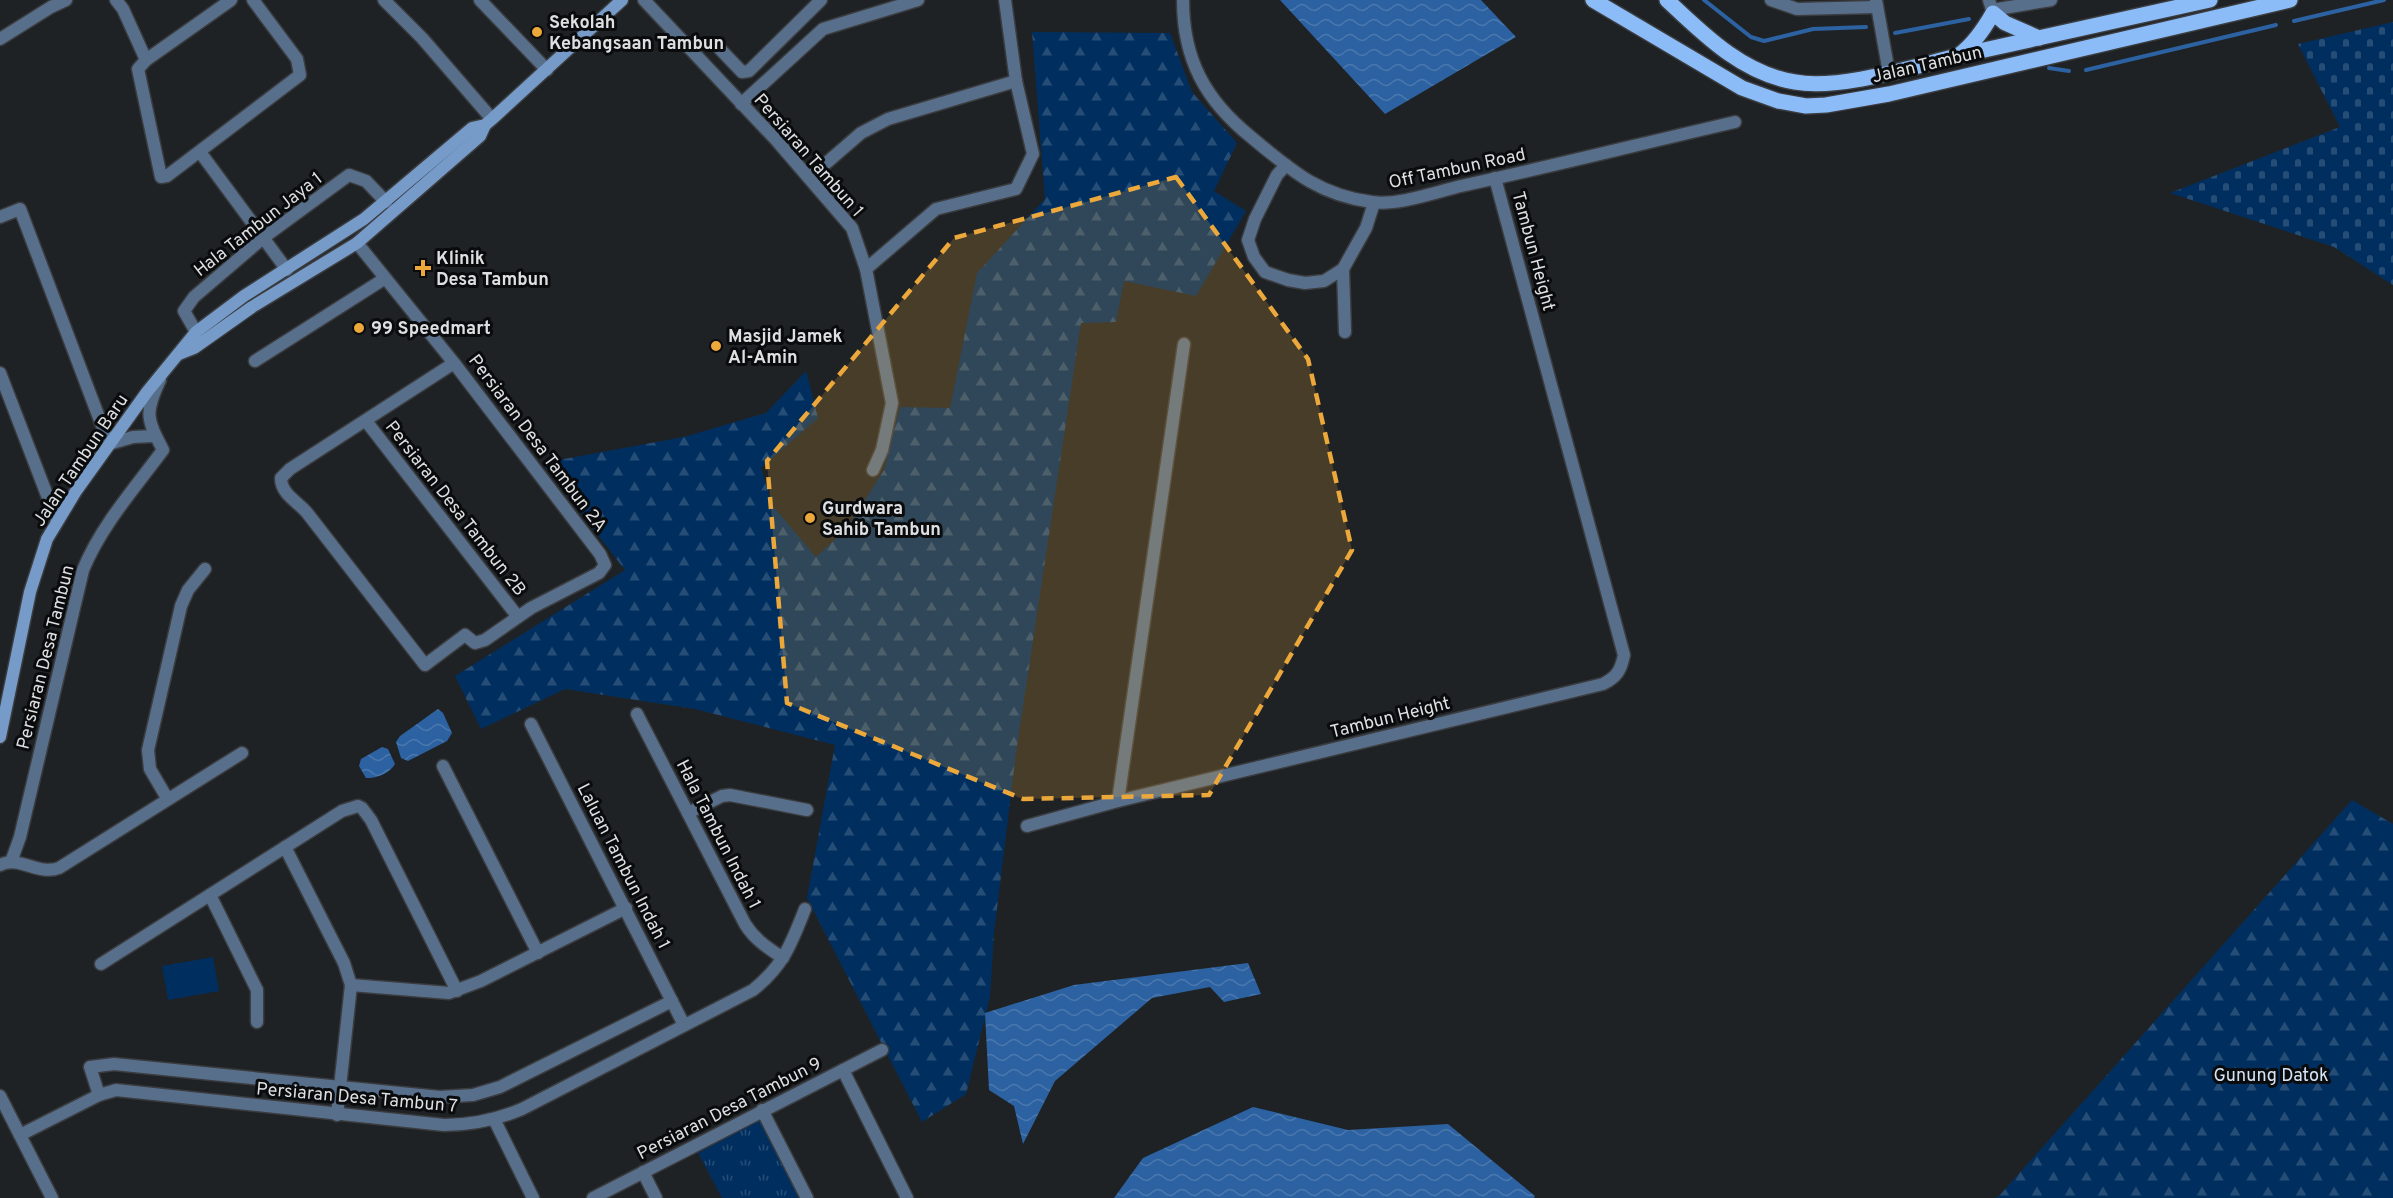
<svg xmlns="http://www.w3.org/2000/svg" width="2393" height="1198" font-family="Overpass,sans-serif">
<defs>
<pattern id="grass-tufts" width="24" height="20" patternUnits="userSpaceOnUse" patternTransform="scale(1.5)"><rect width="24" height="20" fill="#002f5f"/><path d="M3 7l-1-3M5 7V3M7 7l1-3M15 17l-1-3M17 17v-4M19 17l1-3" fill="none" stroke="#254d76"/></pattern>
<pattern id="forest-firs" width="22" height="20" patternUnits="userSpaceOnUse" patternTransform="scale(1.5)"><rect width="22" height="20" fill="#002f5f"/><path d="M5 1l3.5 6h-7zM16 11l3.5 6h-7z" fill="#254d76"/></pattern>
<pattern id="cemetery-stones" width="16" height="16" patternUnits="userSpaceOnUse" patternTransform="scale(1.5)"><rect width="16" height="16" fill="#002f5f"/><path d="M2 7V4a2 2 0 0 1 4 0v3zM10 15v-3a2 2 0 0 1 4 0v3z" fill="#254d76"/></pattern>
<pattern id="water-waves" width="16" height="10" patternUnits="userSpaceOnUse" patternTransform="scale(1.5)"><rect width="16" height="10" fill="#2c62a1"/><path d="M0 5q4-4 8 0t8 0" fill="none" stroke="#4a78ae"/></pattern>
</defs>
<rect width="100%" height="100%" fill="#1f2225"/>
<!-- grass -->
<path fill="url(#grass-tufts)" d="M760,1120L800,1198H722L698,1153Z"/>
<!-- forest -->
<g fill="url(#forest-firs)">
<path d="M1032,32L1170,33L1192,92L1237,143L1214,191L1246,211L1196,296L1124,281L1116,322L1081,323L1016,753L994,933L990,997L966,1094L922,1122L807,898L835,745L695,709L565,689L481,729L455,676L625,570L542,463L684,437L766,413L806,371L818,418L761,468L772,505L816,557L847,528L884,470L900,407L950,408L977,273L1045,199Z"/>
<path d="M2352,800L2393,824V1198H1994L1999,1196Z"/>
</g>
<!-- cemetery -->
<path fill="url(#cemetery-stones)" d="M2393,22V285L2334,247L2170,193L2340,127L2298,44Z"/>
<!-- garden -->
<path fill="#002f5f" d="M213,957L219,991L168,1000L162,966Z"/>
<!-- water -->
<g fill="url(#water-waves)">
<path d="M1280,0H1481L1516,37L1385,114Z"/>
<path d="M438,709L443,713L452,733L447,741L408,761L401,758L396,742L400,736Z"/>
<path d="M382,747L388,749L395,764C390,773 376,779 366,778L359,766L361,759Z"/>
<path d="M1248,963L1261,994L1224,1002L1210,987L1152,998L1055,1081L1023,1144L1014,1106L989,1090L985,1013L1074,985Z"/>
<path d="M1253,1107L1348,1130L1448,1124L1535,1196L1534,1198H1114L1143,1158Z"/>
</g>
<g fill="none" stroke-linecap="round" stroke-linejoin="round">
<!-- stream -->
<g stroke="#2c62a1" stroke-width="4">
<path d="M1704,0L1751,37L1764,41L1813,29L1866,27"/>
<path d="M2294,21L2384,0"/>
<path d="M1895,33L1969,19"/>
<path d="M2049,68L2069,71"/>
<path d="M2086,70L2276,25"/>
</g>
<defs>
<g id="minor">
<path d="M116,0L123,9L146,60"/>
<path d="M231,0L146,60L138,69L161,177L167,176L300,75L297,59L253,0"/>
<path d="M384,0L422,38L492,119"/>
<path d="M480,0L547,70"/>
<path d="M644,0L777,141L852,228L866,269L892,403L882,450L873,470"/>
<path d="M1183,0C1183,59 1205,100 1251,137C1291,170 1318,195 1372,202C1397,206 1436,192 1461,186C1553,166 1644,143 1735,122"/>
<path d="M1771,0L1797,9L1877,7"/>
<path d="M1876,0L1889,73"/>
<path d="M1992,10L2051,0"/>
<path d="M0,39L51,7L66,0"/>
<path d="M720,49L742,72L749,71L821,0"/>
<path d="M741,104L823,29L918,0"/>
<path d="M200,152L287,270"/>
<path d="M1286,165L1277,175L1255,219L1248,240L1254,257L1265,272L1288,280L1305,283L1324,281L1343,269L1366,228L1374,203"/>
<path d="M809,178L861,133L888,119L1016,81"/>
<path d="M0,217L20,209L109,444L133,437L154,436"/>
<path d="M357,243L454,363L600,554L605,565L599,573L531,608L485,640L475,643L465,635L425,665L308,514C299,502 281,495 281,478L290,469L454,363"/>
<path d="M866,269L936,209L1016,189L1033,154L1016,81L1005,0"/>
<path d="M1343,269L1345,332"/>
<path d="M196,332L184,311L194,297L263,238L349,175L366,181L386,202"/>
<path d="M1184,344L1118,801L1603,684C1617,677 1621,670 1624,655L1495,178"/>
<path d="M255,361L384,279"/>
<path d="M0,373L57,521"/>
<path d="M366,421L518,617"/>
<path d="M637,714L745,924C755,940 768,948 783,958"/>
<path d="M531,724L684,1025"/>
<path d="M443,766L538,953"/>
<path d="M167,798L150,769L148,750L181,606L188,590L205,569"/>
<path d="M688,813L722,796L730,795L807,810"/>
<path d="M1027,826L1118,801"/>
<path d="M285,847L344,963L351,985L337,1115"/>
<path d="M11,862L20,837L83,570C101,526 134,489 163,450C147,419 144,414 160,380"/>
<path d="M0,865C19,855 38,876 59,868L242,753"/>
<path d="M210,895L257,990V1022"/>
<path d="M101,964L342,811L358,806L362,808L371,820L457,991"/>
<path d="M351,985L449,993L481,981L626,908"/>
<path d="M843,1070L907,1198"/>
<path d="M99,1095L90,1067L114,1064L440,1097L473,1095L500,1087L672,1001"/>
<path d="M0,1096L52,1198"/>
<path d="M762,1110L807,1198"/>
<path d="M494,1119L533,1198"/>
<path d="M20,1135L99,1095L116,1090L444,1125C472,1125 496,1120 522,1109L753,990C784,965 791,944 805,909"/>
<path d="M643,1172L656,1198"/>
<path d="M593,1198L882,1050"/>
</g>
<path id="tertiary" d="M1989,0L1993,13"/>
<g id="secondary">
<path d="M179,354L194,348L252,307L357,243L480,136L485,125"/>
<path d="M0,737L30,592L47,539L76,491L147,392L196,332L244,296L364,219L472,128L485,125L492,119L622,0"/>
</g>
<g id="primary">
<path d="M1593,0L1742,88L1778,101L1806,106L1826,105L1889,94L2290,0"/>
<path d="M1667,0C1704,35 1743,74 1795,82C1840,90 1912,67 1957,56C2041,37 2126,19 2210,0"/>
<path d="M1959,55C1974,44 1984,29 1993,13L2005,23L2039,38"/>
</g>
</defs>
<!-- minor casing -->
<use href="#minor" stroke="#3a3c3f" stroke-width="15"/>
<!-- tertiary casing -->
<use href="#tertiary" stroke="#3a3c3f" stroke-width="15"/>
<!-- secondary casing -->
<use href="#secondary" stroke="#3a3c3f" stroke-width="15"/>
<!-- primary casing -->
<use href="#primary" stroke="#3a3c3f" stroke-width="18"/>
<!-- minor -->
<use href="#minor" stroke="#586f8b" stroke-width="12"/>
<!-- tertiary -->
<use href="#tertiary" stroke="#586f8b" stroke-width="12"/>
<!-- secondary -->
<use href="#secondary" stroke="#769bc8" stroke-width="12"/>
<!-- primary -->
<use href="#primary" stroke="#8cbcf8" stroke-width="15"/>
</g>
<!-- marked area -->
<path fill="#eda83c" fill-opacity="0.2" stroke="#eda83c" stroke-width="4.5" stroke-dasharray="12 8" stroke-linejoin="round" d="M1176,177L1308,359L1352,550L1209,795L1023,799L787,703L767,461L954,238Z"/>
<!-- markers -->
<g fill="#eda83c" stroke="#0a0b0d" stroke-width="2">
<circle cx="537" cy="32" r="6"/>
<path d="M420 259h6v6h6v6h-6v6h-6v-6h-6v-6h6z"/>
<circle cx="359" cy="328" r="6"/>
<circle cx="716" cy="346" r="6"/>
<circle cx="810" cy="518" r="6"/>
</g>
<g text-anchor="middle" stroke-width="6" stroke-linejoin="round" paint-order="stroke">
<!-- poi labels -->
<g font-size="18" font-weight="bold" fill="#dddfe1" stroke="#0a0b0d" text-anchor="start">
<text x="549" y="28">Sekolah<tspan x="549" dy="21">Kebangsaan Tambun</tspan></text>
<text x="436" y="264">Klinik<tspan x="436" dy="21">Desa Tambun</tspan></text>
<text x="371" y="334">99 Speedmart</text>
<text x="728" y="342">Masjid Jamek<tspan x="728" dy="21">Al-Amin</tspan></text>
<text x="822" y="514">Gurdwara<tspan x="822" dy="21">Sahib Tambun</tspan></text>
</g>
<!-- street labels -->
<g font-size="18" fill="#dddfe1" stroke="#0a0b0d">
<text transform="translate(1927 64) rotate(-13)" y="6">Jalan Tambun</text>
<text transform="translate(809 155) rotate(49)" y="6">Persiaran Tambun 1</text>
<text transform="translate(1457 168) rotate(-12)" y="6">Off Tambun Road</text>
<text transform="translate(258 224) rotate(-38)" y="6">Hala Tambun Jaya 1</text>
<text transform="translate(1534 251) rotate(75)" y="6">Tambun Height</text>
<text transform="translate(538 443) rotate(53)" y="6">Persiaran Desa Tambun 2A</text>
<text transform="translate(80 460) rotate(-56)" y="6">Jalan Tambun Baru</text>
<text transform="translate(456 508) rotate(52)" y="6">Persiaran Desa Tambun 2B</text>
<text transform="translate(45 657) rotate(-76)" y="6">Persiaran Desa Tambun</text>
<text transform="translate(1390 717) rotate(-14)" y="6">Tambun Height</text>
<text transform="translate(719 834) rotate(63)" y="6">Hala Tambun Indah 1</text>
<text transform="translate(624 866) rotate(63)" y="6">Laluan Tambun Indah 1</text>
<text transform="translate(357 1097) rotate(5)" y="6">Persiaran Desa Tambun 7</text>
<text transform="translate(729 1108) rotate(-27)" y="6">Persiaran Desa Tambun 9</text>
</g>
<!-- park labels -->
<g font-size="18" fill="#d5e3f6" stroke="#0a0b0d">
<text x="2271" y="1081">Gunung Datok</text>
</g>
</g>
</svg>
